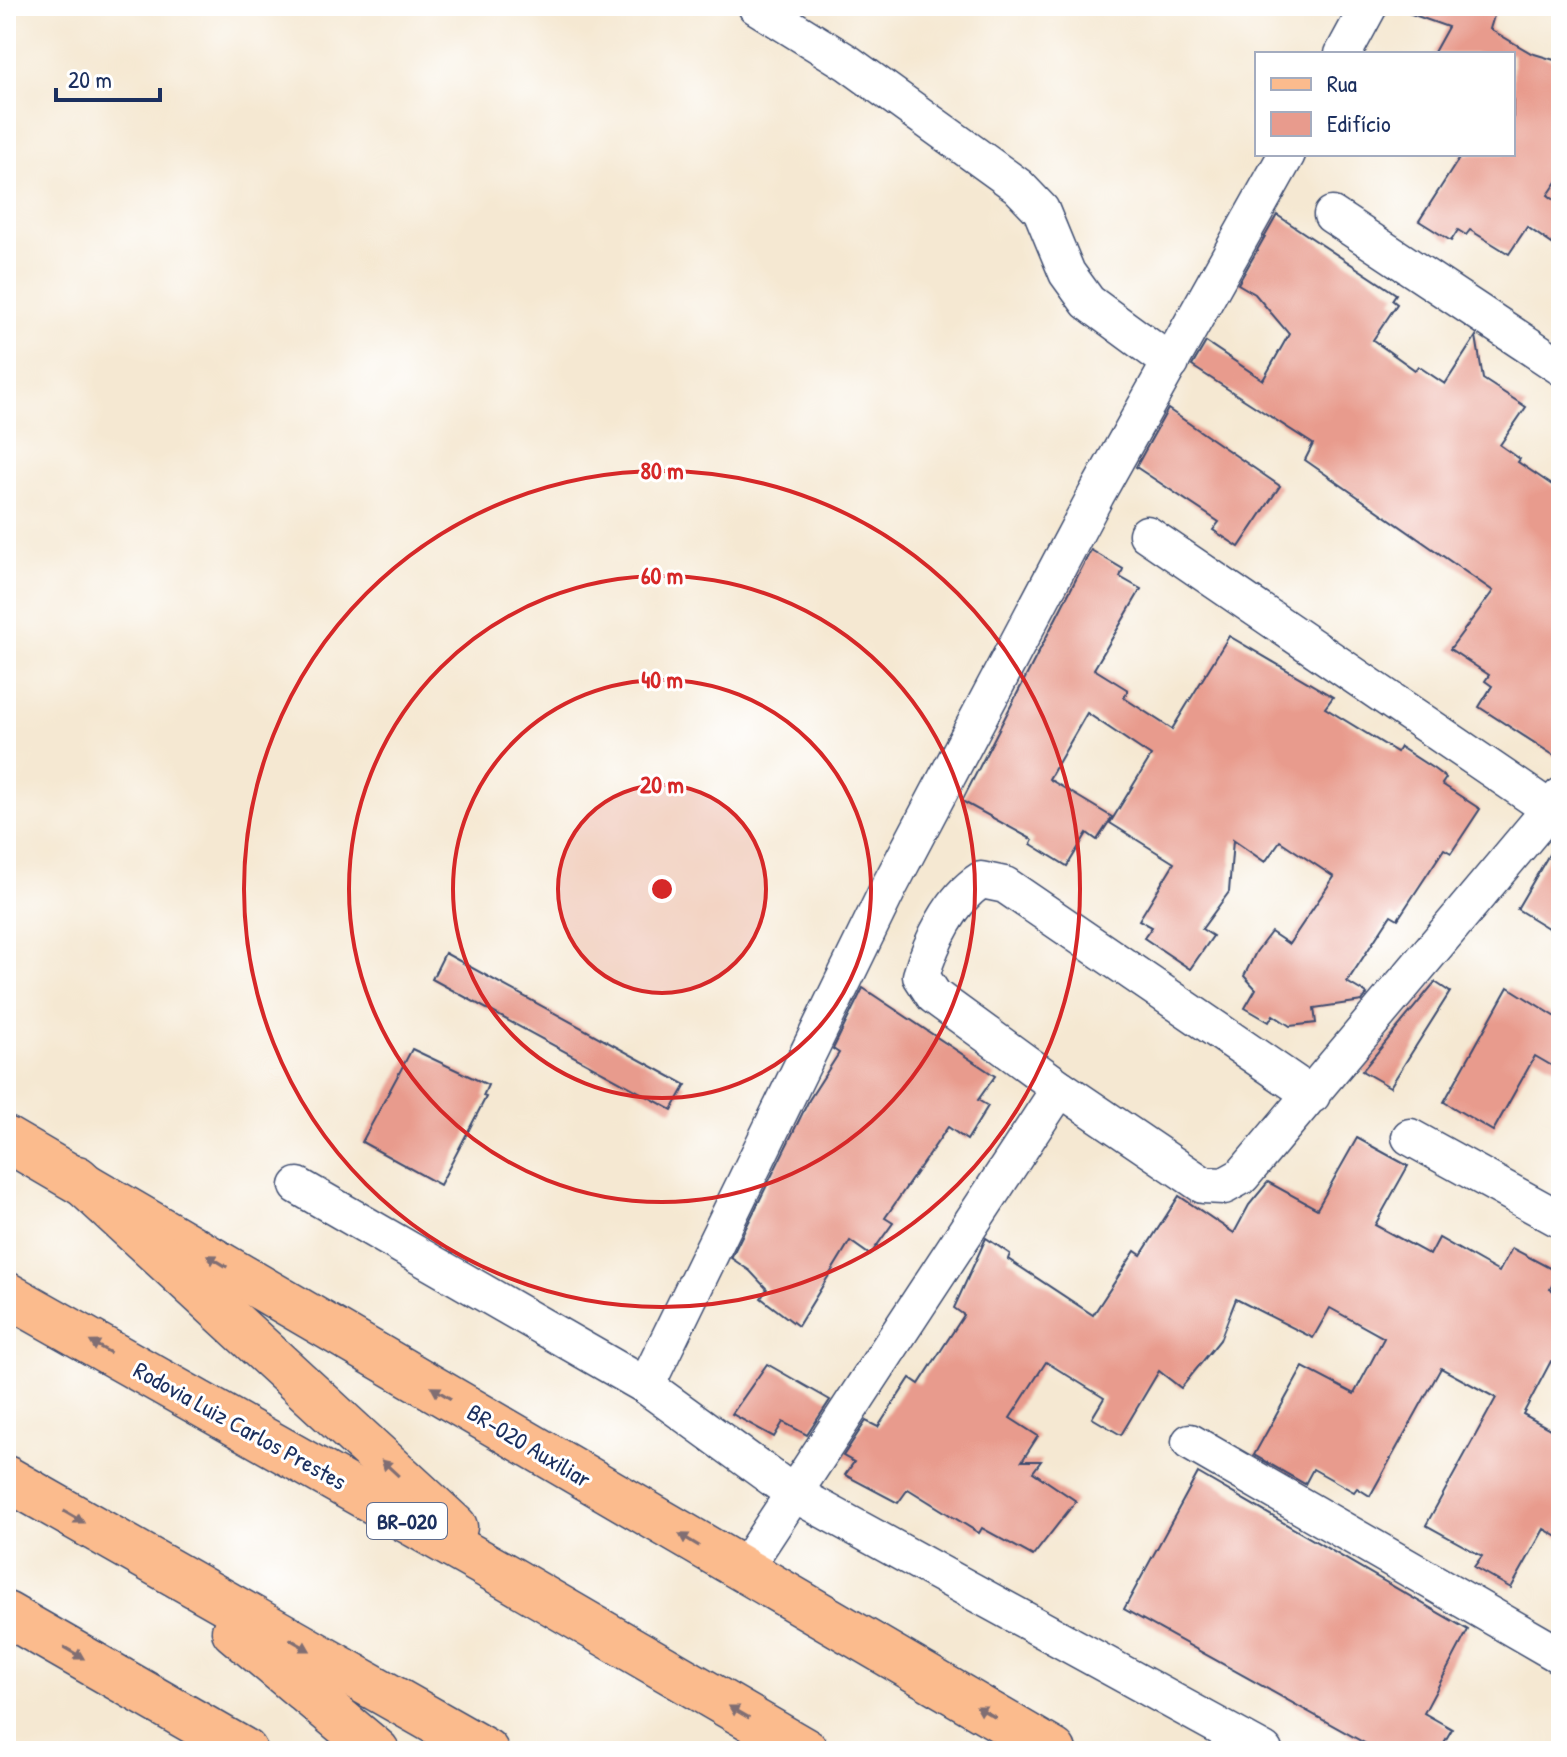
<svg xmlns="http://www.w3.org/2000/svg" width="1567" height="1757" font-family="'Patrick Hand',sans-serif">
<rect width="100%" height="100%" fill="#fff"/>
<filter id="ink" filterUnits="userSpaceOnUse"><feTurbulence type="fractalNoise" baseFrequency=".0125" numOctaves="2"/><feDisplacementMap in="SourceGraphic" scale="16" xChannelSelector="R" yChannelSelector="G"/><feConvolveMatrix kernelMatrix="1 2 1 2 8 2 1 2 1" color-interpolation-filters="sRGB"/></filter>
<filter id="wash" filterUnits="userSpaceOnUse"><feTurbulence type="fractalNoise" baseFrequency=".006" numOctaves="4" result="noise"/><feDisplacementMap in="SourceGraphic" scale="32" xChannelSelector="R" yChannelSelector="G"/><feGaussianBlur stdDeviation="1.8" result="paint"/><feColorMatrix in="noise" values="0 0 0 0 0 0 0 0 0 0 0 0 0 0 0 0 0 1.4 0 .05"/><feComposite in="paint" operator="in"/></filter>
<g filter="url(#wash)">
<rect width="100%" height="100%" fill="#f5e8d2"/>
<g id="blocks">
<!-- building -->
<g fill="#e89b8d">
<path d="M1401,6H1497L1490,29L1531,53L1561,62V176L1548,195L1561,205V250L1527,227L1509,254L1470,230L1466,235L1458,230L1451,241L1419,221L1462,154H1513V54H1433L1448,27L1400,10Z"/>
<path d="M1277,215L1396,294L1392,300L1397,304L1373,340L1415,370L1418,366L1445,384L1476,336L1483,379L1526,407L1500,445L1520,459L1518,462L1561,491V760L1479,707L1492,686L1485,681L1489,675L1450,649L1493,591L1305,460L1313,444L1192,366L1206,342L1263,380L1289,334L1255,294L1238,284Z"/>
<path d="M1168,409L1280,486L1239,547L1213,530L1219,522L1136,467Z"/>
<path d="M1091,550L1123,569L1120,577L1141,589L1094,669L1128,690L1124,698L1172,729L1229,636L1333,697L1325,708L1397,752L1400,747L1434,769L1446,778L1442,784L1480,809L1451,853L1444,849L1398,919L1391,915L1347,982L1367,994L1362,1001L1314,1008L1316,1023L1290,1026L1273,1015L1269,1022L1245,1008L1256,989L1244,976L1256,952L1271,932L1289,944L1334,877L1280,841L1265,862L1233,840L1229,892L1202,929L1213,936L1190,969L1144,938L1152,927L1139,920L1174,863L1110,823L1151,756L1087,713L1049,779L1112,817L1097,840L1087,833L1067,866L1031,844L1033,840L962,801Z"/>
<path d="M1561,834V936L1517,909Z"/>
<path d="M445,953L686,1085L672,1110L432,979Z"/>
<path d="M1435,982L1450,992L1390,1087L1362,1071Z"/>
<path d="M1508,987L1561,1020V1071L1535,1056L1493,1131L1444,1102Z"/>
<path d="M863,988L995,1076L978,1100L988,1106L967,1140L948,1127L885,1218L893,1223L870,1255L850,1241L798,1326L761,1298L767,1289L750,1271L731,1258L809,1100L839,1053L833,1049Z"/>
<path d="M412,1049L488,1085L483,1096L486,1097L440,1185L362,1142Z"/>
<path d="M1357,1138L1408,1166L1375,1225L1430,1255L1439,1238L1499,1272L1512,1248L1559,1273L1550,1289L1561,1295V1366L1551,1361L1523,1414L1561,1435V1539L1544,1529L1511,1588L1474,1567L1482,1556L1426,1525L1496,1398L1441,1368L1370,1496L1357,1488L1354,1492L1313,1469L1305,1484L1254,1455L1303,1367L1354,1394L1384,1338L1330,1308L1313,1338L1236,1299L1220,1340L1181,1388L1159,1371L1121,1435L1092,1418L1104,1398L1046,1362L1010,1418L1038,1436L1022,1461H1041L1033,1472L1076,1501L1033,1556L982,1528L979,1533L908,1489L898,1503L845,1475L854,1462L843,1456L866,1421L878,1427L910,1378L919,1384L964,1315L954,1308L986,1238L1010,1254L1008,1259L1093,1315L1135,1251L1141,1255L1179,1196L1234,1233L1249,1205L1268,1182L1317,1209Z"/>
<path d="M767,1364L830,1400L807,1435L783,1422L774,1437L732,1414Z"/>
<path d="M1198,1473L1468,1630L1424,1713L1452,1729L1439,1751H1379L1124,1609Z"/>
</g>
</g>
</g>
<g filter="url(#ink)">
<use href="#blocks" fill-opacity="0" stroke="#3c4b6f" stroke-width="2"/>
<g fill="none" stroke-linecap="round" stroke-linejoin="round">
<defs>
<g id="minor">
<path d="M756,6L848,63L1018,186L1041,210L1067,273L1088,302L1171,363"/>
<path d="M1343,54L1369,6"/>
<path d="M1332,215L1561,367"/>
<path d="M1147,534L1550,809"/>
<path d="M1312,1095L1005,885L981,880C951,899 931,942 921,976L934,996L1060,1088L1203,1185L1224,1186L1242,1176L1561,796"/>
<path d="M1410,1137L1561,1220"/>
<path d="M298,1186L646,1386"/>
<path d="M1190,1442L1561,1656"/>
<path d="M742,1572L1060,1088"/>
<path d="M1264,1751L793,1493L646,1386L889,887L1096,495L1287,154"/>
</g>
<g id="major">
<path d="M6,1139L1054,1751"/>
<path d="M6,1614L245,1751"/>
</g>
<g id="highway">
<path d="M77,1178L455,1527"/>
<path d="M6,1294L509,1578L806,1751"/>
<path d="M6,1478L486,1751"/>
<path d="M234,1631L377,1751"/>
</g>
</defs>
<!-- minor casing -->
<use href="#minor" stroke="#3c4b6f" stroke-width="39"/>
<!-- major casing -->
<use href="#major" stroke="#3c4b6f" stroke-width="47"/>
<!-- highway casing -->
<use href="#highway" stroke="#3c4b6f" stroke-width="47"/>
<!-- minor -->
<use href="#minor" stroke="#fff" stroke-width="36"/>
<!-- major -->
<use href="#major" stroke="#fbbb8d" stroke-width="44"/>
<!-- highway -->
<use href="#highway" stroke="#fbbb8d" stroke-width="44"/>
</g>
<!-- one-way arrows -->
<defs><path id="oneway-solid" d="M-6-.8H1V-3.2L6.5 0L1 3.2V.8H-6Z" transform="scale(2)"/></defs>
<g fill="#806e73">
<use href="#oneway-solid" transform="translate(217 1261) rotate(-149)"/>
<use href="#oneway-solid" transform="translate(100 1347) rotate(-151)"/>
<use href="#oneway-solid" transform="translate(441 1393) rotate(-149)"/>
<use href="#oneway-solid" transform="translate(390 1468) rotate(-137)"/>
<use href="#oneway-solid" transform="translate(74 1517) rotate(30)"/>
<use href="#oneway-solid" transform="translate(689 1540) rotate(-149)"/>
<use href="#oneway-solid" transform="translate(300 1645) rotate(30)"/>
<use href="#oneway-solid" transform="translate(74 1653) rotate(30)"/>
<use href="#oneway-solid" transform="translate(739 1712) rotate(-150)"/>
<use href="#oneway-solid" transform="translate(986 1712) rotate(-150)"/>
</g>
</g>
<!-- distance rings -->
<circle cx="662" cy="889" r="104" fill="#d62828" fill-opacity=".12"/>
<g fill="none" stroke="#d62828" stroke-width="4">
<circle cx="662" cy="889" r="104"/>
<circle cx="662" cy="889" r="209"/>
<circle cx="662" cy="889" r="313"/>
<circle cx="662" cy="889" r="418"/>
</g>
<g text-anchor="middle" stroke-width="6" stroke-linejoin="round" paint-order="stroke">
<!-- shield labels -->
<rect fill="#fff" stroke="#5f6d8e" stroke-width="2" x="367" y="1503" width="80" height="36" rx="6"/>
<g font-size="22" font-weight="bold" fill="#1b2f5e">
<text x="407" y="1529">BR-020</text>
</g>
<!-- street labels -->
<g font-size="24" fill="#1b2f5e" stroke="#fff">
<text transform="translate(240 1426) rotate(29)" y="8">Rodovia Luiz Carlos Prestes</text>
<text transform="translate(529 1446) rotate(31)" y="8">BR-020 Auxiliar</text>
</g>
</g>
<circle cx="662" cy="889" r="12" fill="#d62828" stroke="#fff" stroke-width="4"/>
<g font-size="24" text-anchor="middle" font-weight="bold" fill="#d62828" stroke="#fff" stroke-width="6" stroke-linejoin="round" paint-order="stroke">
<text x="662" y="479">80 m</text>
<text x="662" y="584">60 m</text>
<text x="662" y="688">40 m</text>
<text x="662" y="793">20 m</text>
</g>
<!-- margin -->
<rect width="1567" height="1757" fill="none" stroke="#fff" stroke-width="32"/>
<!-- legend -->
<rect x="1255" y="52" width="260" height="104" fill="#ffffff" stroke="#a4acbf" stroke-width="2"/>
<rect x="1271" y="78" width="40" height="12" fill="#fbbb8d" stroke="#a4acbf" stroke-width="2"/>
<text x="1327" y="92" font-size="24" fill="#1b2f5e">Rua</text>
<rect x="1271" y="112" width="40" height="24" fill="#e89b8d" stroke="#a4acbf" stroke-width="2"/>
<text x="1327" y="132" font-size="24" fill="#1b2f5e">Edifício</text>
<!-- scale -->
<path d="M56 88v12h104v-12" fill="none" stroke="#1b2f5e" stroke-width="4"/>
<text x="68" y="88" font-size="24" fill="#1b2f5e" stroke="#ffffff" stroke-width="6" paint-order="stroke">20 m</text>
</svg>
